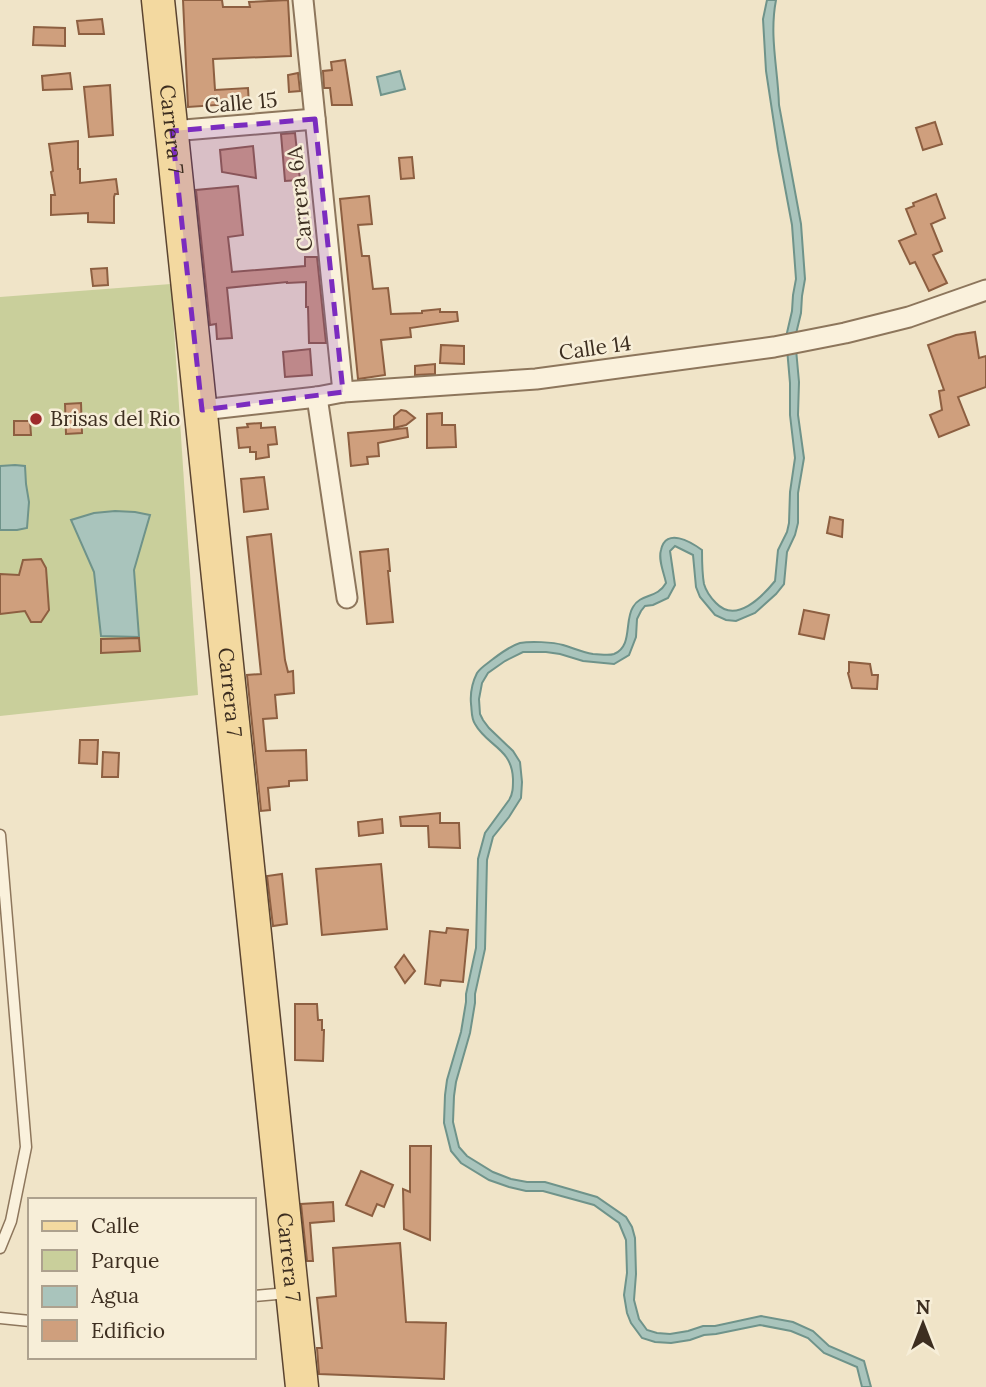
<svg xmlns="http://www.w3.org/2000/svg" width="986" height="1387" font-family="Lora,serif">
<rect width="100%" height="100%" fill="#f0e4c8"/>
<!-- green -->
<path fill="#c9cf9b" d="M171,284L198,695L0,716V297Z"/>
<!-- water -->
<g fill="#a9c4bc" stroke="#6f938a" stroke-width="2">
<path d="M767,0H776C769,36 778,69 779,105L801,224L805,279L802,296L801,313L795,338L799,382L798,415L804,458L798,493V523L795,535L787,552L784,584L776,594L755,613L736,621L726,620L715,615L700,597L696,587L693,555L675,546L670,551L675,585L668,598L653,605L645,606L641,611L637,619L636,637L629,655L614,664L583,661L560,654L546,652H523L505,661L488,673L482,683L479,699L480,714L483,720L489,728L513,751L520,762L522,782L521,798L509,817L493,837L487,860L485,949L475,994V1003L470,1033L456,1082L454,1096L453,1122L459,1147L467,1156L493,1172L511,1179L527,1182H545L597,1197L626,1217L632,1227L635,1238L636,1274L634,1300L639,1319L647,1330L657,1333L670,1334L688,1331L703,1326H715L761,1316L793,1322L813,1331L829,1346L864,1361L871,1387H862L857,1367L824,1353L808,1338L791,1331L760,1325L716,1334L704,1335L690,1340L671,1343L655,1342L642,1338L631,1323L627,1313L624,1295L627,1273L626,1240L619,1223L594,1205L543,1191H526L509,1187L489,1180L461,1163L451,1151L444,1123L445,1095L447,1080L461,1032L466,1002V994L476,948L478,859L485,833L509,800C513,794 513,787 513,779C512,748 487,746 475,724C471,718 472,711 471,704C470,693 472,683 477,673C481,667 487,664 493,659C501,653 510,646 520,643C530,641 553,642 563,645C573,648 582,652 593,654C600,654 608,656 614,654C633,646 624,621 633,607C641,593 657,599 666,583C664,573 658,560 661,550C666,527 691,542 702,550C702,561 702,573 704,584C706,591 711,598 716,603C736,624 762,597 775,581L778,550L787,532L789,523L790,492L795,458L790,415V383L786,337L792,311L793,295L796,279L792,225L778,150L766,71L763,19Z"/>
<path d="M400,71L405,89L381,95L377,77Z"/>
<path d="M15,465L25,466L26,484L29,502L27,528L17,530H0V466Z"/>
<path d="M115,511L135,512L150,515L134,570L139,637L101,636L94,572L71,520L94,513Z"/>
</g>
<!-- building -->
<g fill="#cf9f7d" stroke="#8d5f41" stroke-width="2">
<path d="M183,0H222L223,7H250L249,2L288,0L291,56L213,59L215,90L248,88L249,105L231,107V104L188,107Z"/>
<path d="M102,19L104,34H79L77,21Z"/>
<path d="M34,27L65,28V46L33,45Z"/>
<path d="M345,60L352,105H332L330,88H324L323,71L332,70L331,62Z"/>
<path d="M70,73L72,89L43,90L42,76Z"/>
<path d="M298,73L300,91L289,92L288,75Z"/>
<path d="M110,85L113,135L89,137L84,87Z"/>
<path d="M935,122L942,144L923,150L916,128Z"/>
<path d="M295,133L300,180L285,181L281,134Z"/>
<path d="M78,141V169H80V183L116,179L118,194H115L114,197V223L88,222V213L51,215V195H55L51,172L53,171L49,144Z"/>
<path d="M253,146L256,178L222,172L220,150Z"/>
<path d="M412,157L414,178L401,179L399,158Z"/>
<path d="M238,186L243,235L228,237L232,272L305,266V257H317L326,343H309L308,307H306V282L287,283V282L227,288L232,338L217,339L216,324L210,325L196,190Z"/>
<path d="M936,194L945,218L931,224L942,251L933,255L947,283L929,291L915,262L910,264L899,241L916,234L906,209L914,206L913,203Z"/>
<path d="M369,196L372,224L358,225L362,256H369L373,289L388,288L391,314L422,313V311L440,309V312H457L458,321L410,328L411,337L381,340L385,375L358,379L340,199Z"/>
<path d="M107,268L108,285L93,286L91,269Z"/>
<path d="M975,332L979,358L986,356V387L958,397L969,425L939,437L930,415L942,410L939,391L944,390L928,345L956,335Z"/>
<path d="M441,345L464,346V364L440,363Z"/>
<path d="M310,349L312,375L285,377L283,352Z"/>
<path d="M435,364V374L415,375V366Z"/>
<path d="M81,403L82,433L66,434L65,404Z"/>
<path d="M401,410L406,411L415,418L406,425L394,428V416Z"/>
<path d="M442,413V425H455L456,447L427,448V414Z"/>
<path d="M14,421H30L31,435H14Z"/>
<path d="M261,423V428L275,427L277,444L268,445L269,457L256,459V452H250V447L239,448L237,428L248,427L247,424Z"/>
<path d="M407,428L408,437L378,443L379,456L367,457L368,464L351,466L348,433Z"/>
<path d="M264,477L268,509L244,512L241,479Z"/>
<path d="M830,517L843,520L842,537L827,533Z"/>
<path d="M271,534L285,660L288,672L293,671L294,693L275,695L277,718L263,719L266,751L306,750L307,780L289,781V786L268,788L270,810L261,811L247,675L261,674L247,537Z"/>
<path d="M388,549L390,571H388L393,622L367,624L360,552Z"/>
<path d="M41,559L46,568L49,610L41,622H31L25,611L0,614V574L19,575L23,560Z"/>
<path d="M804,610L829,615L824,639L799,634Z"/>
<path d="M139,638L140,651L101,653V639Z"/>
<path d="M849,662L870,664L872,675H878L877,689L852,688L848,673L849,672Z"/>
<path d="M80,740H98L97,764L79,763Z"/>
<path d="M103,752L119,753L118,777H102Z"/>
<path d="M440,813V823H459L460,848L429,847L428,826H401L400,817Z"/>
<path d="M382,819L383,833L359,836L358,822Z"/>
<path d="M381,864L387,929L322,935L316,869Z"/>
<path d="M282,874L287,924L273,926L267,876Z"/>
<path d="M447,928L468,930L463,982L441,980L440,986L425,984L430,931L446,933Z"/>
<path d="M404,955L415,971L405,983L395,967Z"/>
<path d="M295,1004H317L318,1020H322V1030H324L323,1061L295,1060Z"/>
<path d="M410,1146H431L430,1240L404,1229L403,1189L410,1192Z"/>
<path d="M361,1171L393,1185L384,1207L377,1204L372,1216L346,1205Z"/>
<path d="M333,1202L334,1221L310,1223L313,1261H307L301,1204Z"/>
<path d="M400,1243L406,1322L446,1323L444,1379L319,1374L317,1348H322L317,1298L336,1296L333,1248Z"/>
</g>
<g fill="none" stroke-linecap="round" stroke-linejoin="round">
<defs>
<g id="lane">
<path d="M0,835L26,1147L11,1221L0,1248"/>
<path d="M254,1296L288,1293"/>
<path d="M0,1318L30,1321"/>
</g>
<g id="street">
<path d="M303,0L343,392"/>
<path d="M172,131L315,119"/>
<path d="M317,397L347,598"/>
<path d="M202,410L317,397L343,392L536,379L774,347L845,333L909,317L986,290"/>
</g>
<g id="primary">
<path id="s1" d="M158,0L302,1387"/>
</g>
</defs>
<!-- lane casing -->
<use href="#lane" stroke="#8d765c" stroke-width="13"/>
<!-- street casing -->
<use href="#street" stroke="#8d765c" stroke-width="23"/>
<!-- primary casing -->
<use href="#primary" stroke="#5b4430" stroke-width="35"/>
<!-- lane -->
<use href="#lane" stroke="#faf1dc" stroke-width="10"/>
<!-- street -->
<use href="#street" stroke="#faf1dc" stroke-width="19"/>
<!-- primary -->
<use href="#primary" stroke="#f3d9a0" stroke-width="32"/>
</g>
<!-- marked area -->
<path fill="#7b2cbf" fill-opacity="0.2" stroke="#7b2cbf" stroke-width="5" stroke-dasharray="14 9" stroke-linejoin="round" d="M315,119L343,392L202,410L172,131Z"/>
<!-- markers -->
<circle fill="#9e2a2b" stroke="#f7eed8" stroke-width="2.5" cx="36" cy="419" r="7"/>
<g text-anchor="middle" stroke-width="5" stroke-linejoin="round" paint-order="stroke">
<!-- street labels -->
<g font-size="21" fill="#3d2e20" stroke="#f7eed8">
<text transform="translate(241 103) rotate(-5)" y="7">Calle 15</text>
<text dy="7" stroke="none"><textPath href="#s1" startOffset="130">Carrera 7</textPath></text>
<text transform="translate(300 199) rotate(-96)" y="7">Carrera 6A</text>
<text transform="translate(595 348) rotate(-8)" y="7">Calle 14</text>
<text dy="7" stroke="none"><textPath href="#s1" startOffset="696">Carrera 7</textPath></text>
<text dy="7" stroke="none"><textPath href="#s1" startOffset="1264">Carrera 7</textPath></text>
</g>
<!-- poi labels -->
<g font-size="21" fill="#3d2e20" stroke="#f7eed8" text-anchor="start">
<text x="50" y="426">Brisas del Rio</text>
</g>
</g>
<!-- legend -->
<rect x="28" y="1198" width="228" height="161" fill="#f7eed8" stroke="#ada18e" stroke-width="2"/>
<rect x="42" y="1221" width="35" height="10" fill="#f3d9a0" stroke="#ada18e" stroke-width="2"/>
<text x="91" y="1233" font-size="21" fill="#3d2e20">Calle</text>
<rect x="42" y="1250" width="35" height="21" fill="#c9cf9b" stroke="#ada18e" stroke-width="2"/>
<text x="91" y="1268" font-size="21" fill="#3d2e20">Parque</text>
<rect x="42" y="1286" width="35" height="21" fill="#a9c4bc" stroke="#ada18e" stroke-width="2"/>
<text x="91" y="1303" font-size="21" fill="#3d2e20">Agua</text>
<rect x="42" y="1320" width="35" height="21" fill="#cf9f7d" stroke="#ada18e" stroke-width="2"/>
<text x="91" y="1338" font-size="21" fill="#3d2e20">Edificio</text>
<!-- north arrow -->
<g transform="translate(923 1324)" stroke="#f7eed8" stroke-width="5" paint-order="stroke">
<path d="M0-5L12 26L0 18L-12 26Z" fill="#3d2e20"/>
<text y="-10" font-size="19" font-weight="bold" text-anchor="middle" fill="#3d2e20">N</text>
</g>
</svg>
